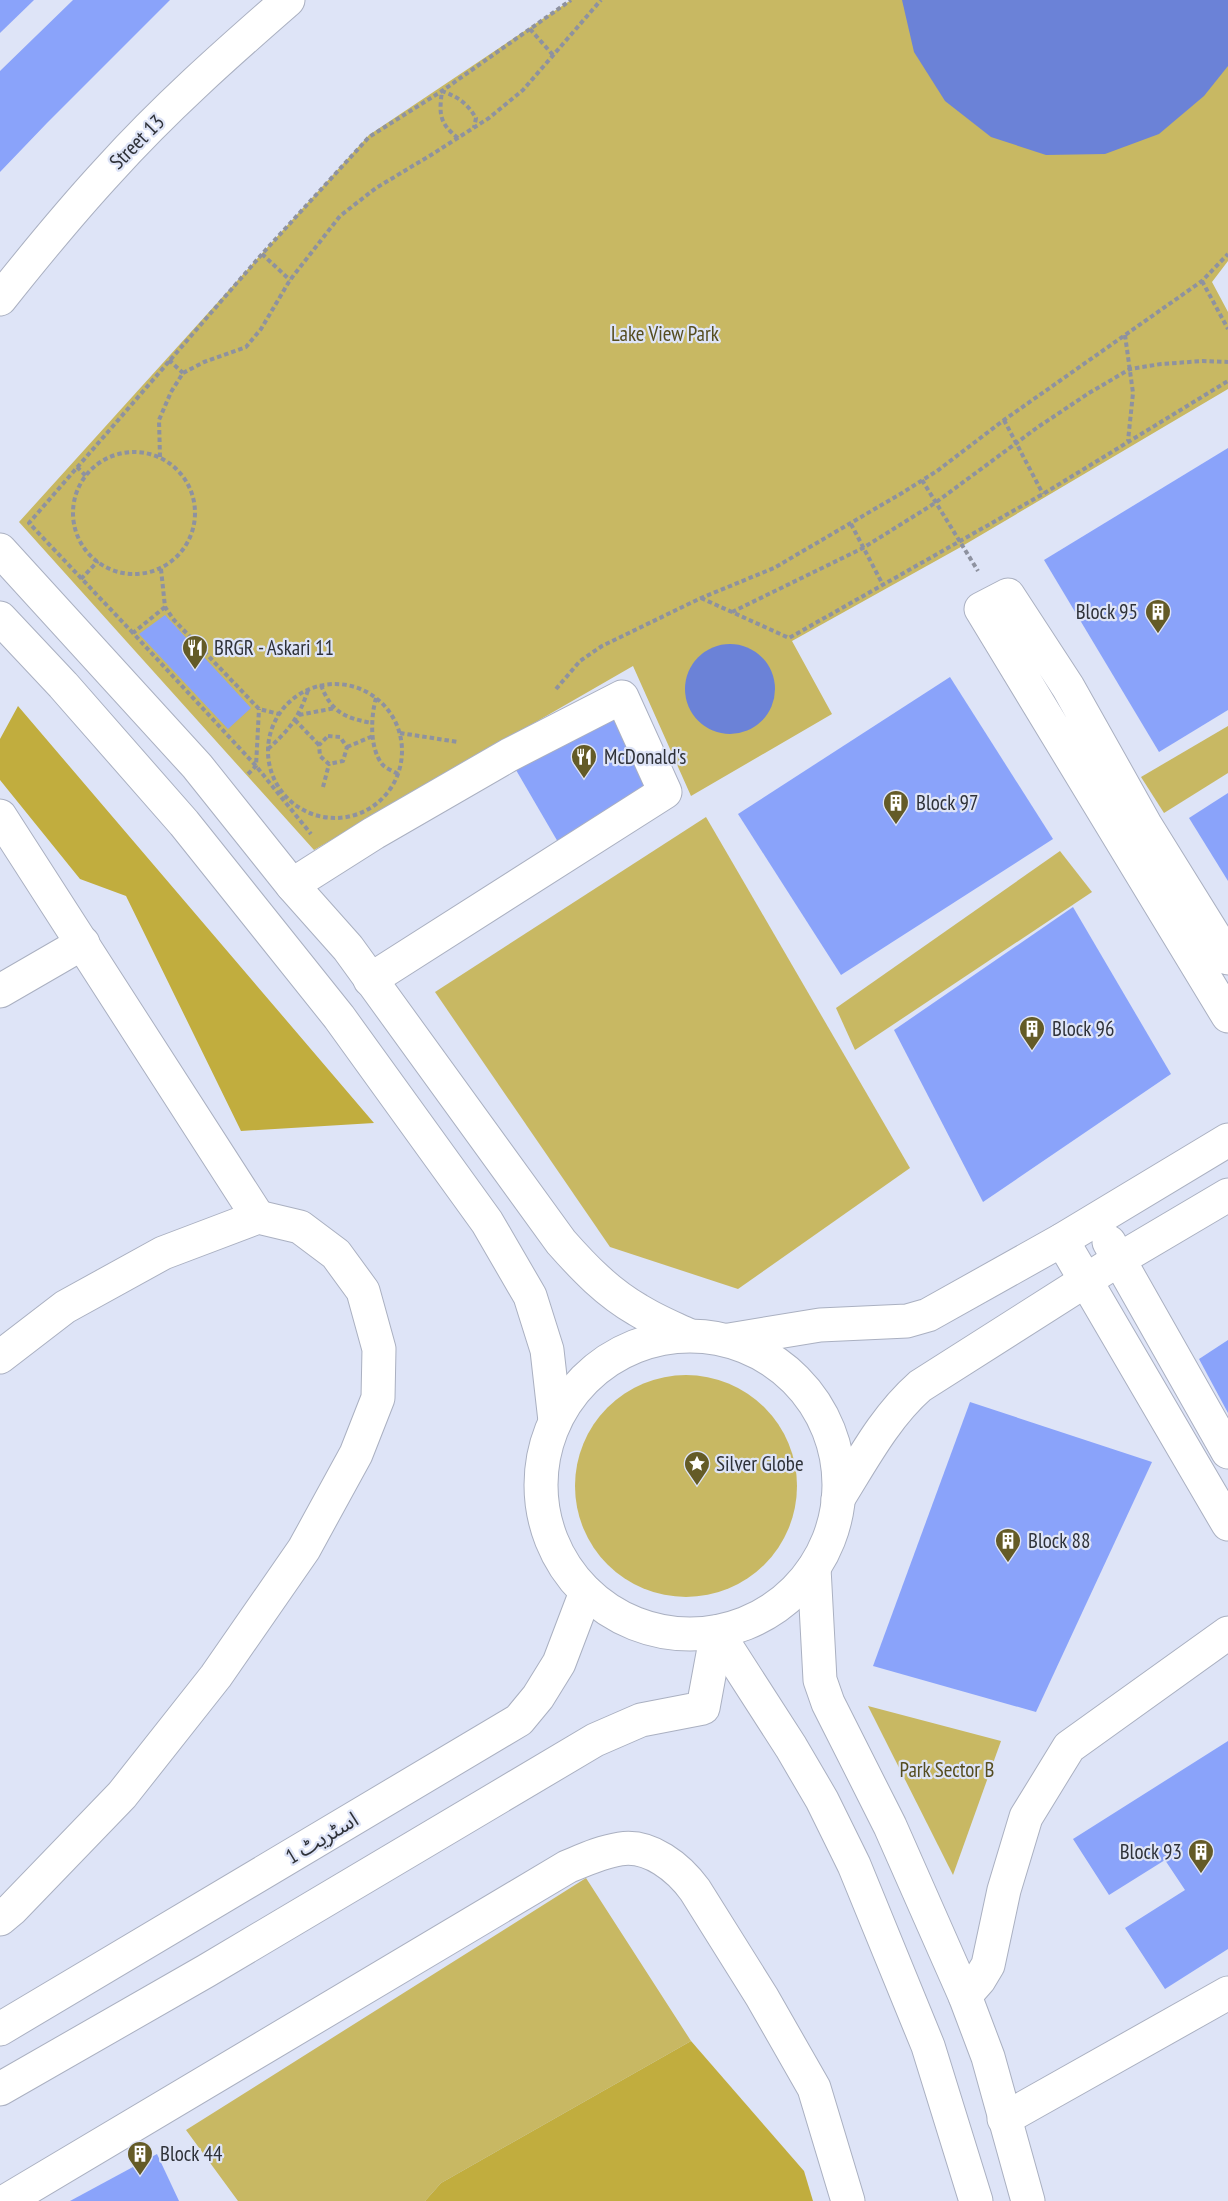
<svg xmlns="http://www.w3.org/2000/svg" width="1228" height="2201" font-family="'PT Sans Narrow','Noto Sans Arabic',sans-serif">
<rect width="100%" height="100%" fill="#dee4f7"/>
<!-- green -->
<g fill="#c8b863">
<path d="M571,0H1228V261L1212,282L1228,312V389L959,548L792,641L832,714L691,796L633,666L314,850L19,522L369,135Z"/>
<path d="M1228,726V773L1164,813L1141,777Z"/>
<path d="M706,817L910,1168L738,1289L610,1247L435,992Z"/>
<path d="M1060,851L1092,892L855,1050L836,1008Z"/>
<circle cx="686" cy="1486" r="111"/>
<path d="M868,1706L1001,1741L953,1875Z"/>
<path d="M586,1878L691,2041L441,2183L425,2201H238L186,2130Z"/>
</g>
<!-- forest -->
<g fill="#c1ad3e">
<path d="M18,706L374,1123L241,1131L126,896L80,879L0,780V739Z"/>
<path d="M691,2041L804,2171L813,2201H425L441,2183Z"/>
</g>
<!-- water -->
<g fill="#6b82d7">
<path d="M902,0H1228V66L1204,96L1159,134L1105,154L1046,155L991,137L945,101L914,52Z"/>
<circle cx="730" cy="689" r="45"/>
</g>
<!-- building -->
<g fill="#8aa3fa">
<path d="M0,0H34L0,33Z"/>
<path d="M73,0H170L47,123L0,172V71Z"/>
<path d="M1228,448V710L1159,752L1044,560Z"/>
<path d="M165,615L251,708L228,729L139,634Z"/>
<path d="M950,677L1053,839L841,975L738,814Z"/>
<path d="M612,713L652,789L562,849L516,770Z"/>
<path d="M1228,793V881L1189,818Z"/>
<path d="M1073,907L1171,1074L983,1202L894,1030Z"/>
<path d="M1228,1340V1413L1199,1359Z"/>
<path d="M970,1402L1152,1462L1036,1712L873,1666Z"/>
<path d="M1228,1741V1949L1165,1989L1125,1928L1185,1890L1165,1860L1109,1895L1073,1839Z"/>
<path d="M157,2154L179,2201H70Z"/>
</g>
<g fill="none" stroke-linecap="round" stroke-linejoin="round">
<defs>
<g id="minor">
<path d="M0,299C35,255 71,211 109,170C164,109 226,54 288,0"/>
<path d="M0,550L197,766L292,885L348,948L561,1242C584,1268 607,1292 638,1310C654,1320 671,1327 688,1335"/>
<path d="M0,618L63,685L184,823L339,1017L487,1222L530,1296L547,1350L555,1421"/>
<path d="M0,816L258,1217"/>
<path d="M292,885L374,833L509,755L622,697L665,792L370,980"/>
<path d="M1228,958L1146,826L1068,687L1008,595L981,609L1228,1016"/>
<path d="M0,991L83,943"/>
<path d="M1062,1240L1228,1524"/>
<path d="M1109,1242L1228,1452"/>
<circle cx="690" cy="1485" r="149"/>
<path d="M729,1340L820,1325L907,1321L928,1315L1062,1240L1228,1140"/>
<path d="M0,1357L65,1307L163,1253L258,1217L300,1227L336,1254L363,1291L379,1349L378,1398L356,1454L304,1549L216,1676L122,1795L12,1909L0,1919"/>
<path d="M838,1499C863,1459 885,1417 920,1386L1118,1260L1228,1195"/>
<path d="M814,1568L820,1680L828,1703L890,1826L965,1996L988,2057L1028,2201"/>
<path d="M717,1632L791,1747L822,1800L854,1865L928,2046L976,2201"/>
<path d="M965,1996L979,1980L988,1965L1004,1890L1026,1817L1069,1747L1228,1633"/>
<path d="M0,2029L519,1720L538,1697L559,1663L586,1592"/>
<path d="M0,2089L206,1971L595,1740L641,1720L703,1708L717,1632"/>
<path d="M1004,2119L1228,1993"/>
<path d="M6,2201L567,1867C584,1860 601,1852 620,1849C650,1844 679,1868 695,1890L762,1997L814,2088L848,2201"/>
</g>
</defs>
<!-- minor casing -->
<use href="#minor" stroke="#aab0c1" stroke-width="35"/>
<!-- path -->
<g stroke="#8e92a0" stroke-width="4" stroke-dasharray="4.5 3" stroke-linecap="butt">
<path d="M530,29L553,55"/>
<path d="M458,138C439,123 439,114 442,91C458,97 467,103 476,118L474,128"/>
<path d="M262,254L290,280"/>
<path d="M1202,281L1228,329"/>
<path d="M1125,335L1133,393L1128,441"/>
<path d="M169,360L183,373"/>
<path d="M1004,420L1043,494"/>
<circle cx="134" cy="513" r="61"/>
<path d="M160,457L159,420L171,392L183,373L204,362L246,347L261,329L290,280L340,216L376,188L431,155L489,118L523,90L601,0"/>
<path d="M77,467L86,476"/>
<path d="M922,480L978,571"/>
<path d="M851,524L883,585"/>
<path d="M161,569L165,607L174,620L259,709L279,714"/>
<path d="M81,579L98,561"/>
<path d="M701,598L789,638L1043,494L1228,381"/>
<path d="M165,607L133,633L256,766L311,834"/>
<path d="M732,612L863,548L935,503L1038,427L1089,393L1130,369L1161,364L1203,361L1228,362"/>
<path d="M133,633L29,523L262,254L369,137L442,91L571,0"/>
<circle cx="335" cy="751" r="67"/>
<path d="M321,685C331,712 345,718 372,723"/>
<path d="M556,689L580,661L602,646L701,598L774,568L902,493L937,471L1004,420L1202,281L1228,254"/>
<path d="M376,698C371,716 369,747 382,764C385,768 393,771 398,774"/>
<path d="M299,715L335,708"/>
<path d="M295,720L319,745"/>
<path d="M400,733L458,742"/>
<path d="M328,736L340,737L347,747L343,761L329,764L320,756L319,745Z"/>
<path d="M347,747L373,736"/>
<path d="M268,749C289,730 299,718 308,690"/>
<path d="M248,774L256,766L259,709"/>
<path d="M323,787L329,764"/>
</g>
<!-- minor -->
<use href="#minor" stroke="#fff" stroke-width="33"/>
</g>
<!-- icons -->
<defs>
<symbol id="building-pin" viewBox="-11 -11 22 30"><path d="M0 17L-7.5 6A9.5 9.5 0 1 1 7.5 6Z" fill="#645b27" stroke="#dee4f7"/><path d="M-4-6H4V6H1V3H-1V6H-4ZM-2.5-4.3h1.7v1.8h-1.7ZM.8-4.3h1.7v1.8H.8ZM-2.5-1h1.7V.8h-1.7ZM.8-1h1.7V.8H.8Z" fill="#fff"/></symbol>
<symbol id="restaurant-pin" viewBox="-11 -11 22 30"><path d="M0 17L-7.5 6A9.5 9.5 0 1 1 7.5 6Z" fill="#645b27" stroke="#dee4f7"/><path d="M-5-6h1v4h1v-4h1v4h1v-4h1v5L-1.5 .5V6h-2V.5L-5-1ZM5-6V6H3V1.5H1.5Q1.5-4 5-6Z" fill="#fff"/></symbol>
<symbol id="sight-pin" viewBox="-11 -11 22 30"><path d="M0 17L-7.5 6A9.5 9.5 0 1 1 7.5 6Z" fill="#645b27" stroke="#dee4f7"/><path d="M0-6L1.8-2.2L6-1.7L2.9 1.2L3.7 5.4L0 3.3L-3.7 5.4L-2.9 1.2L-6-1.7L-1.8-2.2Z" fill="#fff"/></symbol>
</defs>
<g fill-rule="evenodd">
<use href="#building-pin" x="1143" y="597" width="30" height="40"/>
<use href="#restaurant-pin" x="180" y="633" width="30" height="40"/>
<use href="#restaurant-pin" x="569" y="742" width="30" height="40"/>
<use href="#building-pin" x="881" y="788" width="30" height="40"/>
<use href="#building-pin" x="1017" y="1014" width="30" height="40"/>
<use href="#sight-pin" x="682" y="1449" width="30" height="40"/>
<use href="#building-pin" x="993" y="1526" width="30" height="40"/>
<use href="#building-pin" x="1186" y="1837" width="30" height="40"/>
<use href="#building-pin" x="125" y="2139" width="30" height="40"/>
</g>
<g text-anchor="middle" stroke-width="4.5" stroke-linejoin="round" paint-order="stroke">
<!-- street labels -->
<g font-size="21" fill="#2f3239" stroke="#dee4f7">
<text transform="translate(137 142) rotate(-45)" y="7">Street 13</text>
<text transform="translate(322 1838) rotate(-31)" y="7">اسٹریٹ 1</text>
</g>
<!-- park labels -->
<g font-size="21" fill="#554d20" stroke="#dee4f7">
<text x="665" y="341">Lake View Park</text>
<text x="947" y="1777">Park Sector B</text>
</g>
<!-- poi labels -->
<g font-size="21" fill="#2f3239" stroke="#dee4f7" text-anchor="start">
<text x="1138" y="619" text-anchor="end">Block 95</text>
<text x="214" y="655">BRGR - Askari 11</text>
<text x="604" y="764">McDonald's</text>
<text x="916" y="810">Block 97</text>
<text x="1052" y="1036">Block 96</text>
<text x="716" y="1471">Silver Globe</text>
<text x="1028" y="1548">Block 88</text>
<text x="1182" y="1859" text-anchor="end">Block 93</text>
<text x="160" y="2161">Block 44</text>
</g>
</g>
</svg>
